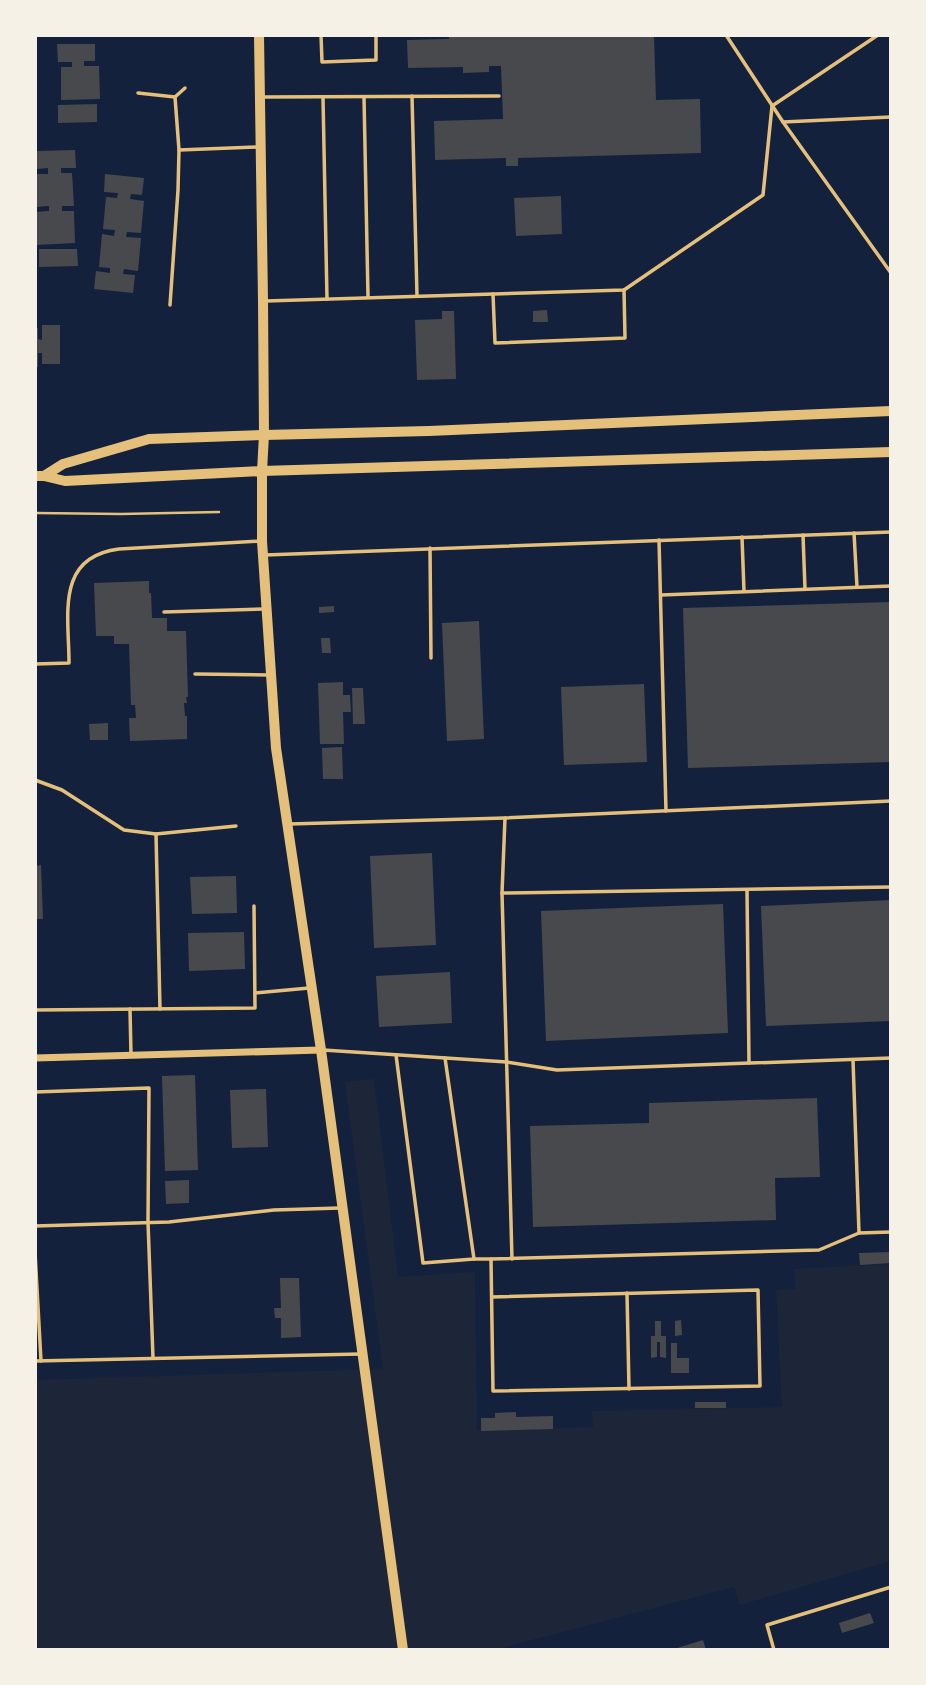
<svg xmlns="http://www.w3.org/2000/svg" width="926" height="1685" font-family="Commissioner,sans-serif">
<rect width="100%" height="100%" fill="#14213d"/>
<!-- green -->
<path fill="#1d2539" d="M374,1079L398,1277L475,1272L477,1431L593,1427L592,1411L782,1407L776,1290L796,1289L794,1269L891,1264V1561L740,1605L734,1587L494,1650H35V1380L383,1369L345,1082Z"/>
<!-- building -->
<g fill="#48494c">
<path d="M460,35H654L656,100L700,99L701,153L518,158V166H506V158L435,160L434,121L503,119L501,66H489V72L463,73V67L408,68L407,40L449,39V37H460Z"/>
<path d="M57,44H95V61H84V66H99L100,99L61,100V67H72V62H58Z"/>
<path d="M97,104V122L58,123V105Z"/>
<path d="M75,150L76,168H61V173H72L74,206H62V211H74L75,243L36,245L35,212L49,211V206L35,207V174H48V168L37,169V151Z"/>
<path d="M105,174L144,178L142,195L131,194L130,199L144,201L141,233L127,232L126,237L141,238L138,271L124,269L123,274L135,275L133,293L94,289L96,271L110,273V268L99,267L102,234L114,236L115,230L103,229L106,197L117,198L118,193L104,192Z"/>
<path d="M561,196L562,234L516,236L514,198Z"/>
<path d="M39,249H77L78,266L39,267Z"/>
<path d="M547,310L548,322H533V311Z"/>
<path d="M442,311H454L456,379L417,380L415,320L442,319Z"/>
<path d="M42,325H60V364H42V353H38V367H35V328H38V339L42,340Z"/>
<path d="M149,581V593H151L152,618H167V631H186L188,697H186L187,703H184L185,716H187V739L130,741L129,718H136L135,705H131L129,644H114V636H96L94,583Z"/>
<path d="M891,602V762L688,768L683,608Z"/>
<path d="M334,606V612L319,613V607Z"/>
<path d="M479,621L484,739L447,741L442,623Z"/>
<path d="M321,638H330L331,653H322Z"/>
<path d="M343,682V695H350L351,712H343L344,744H320L318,683Z"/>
<path d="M644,684L647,762L564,765L561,687Z"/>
<path d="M352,688H363L365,724H353Z"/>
<path d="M108,723V740H90L89,724Z"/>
<path d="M342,747L343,779H323L322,748Z"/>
<path d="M432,853L436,945L374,948L370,856Z"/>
<path d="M41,865L43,919H35V866Z"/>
<path d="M236,876L237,913L192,914L190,877Z"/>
<path d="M891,900V1021L766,1026L761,906Z"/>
<path d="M723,904L728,1033L546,1041L541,911Z"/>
<path d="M244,932L245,969L189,971L188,933Z"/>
<path d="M450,972L452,1023L379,1027L376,976Z"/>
<path d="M195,1075L198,1170L165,1171L162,1076Z"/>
<path d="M266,1089L268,1147L232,1148L230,1090Z"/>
<path d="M817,1098L820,1177L775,1178L776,1220L533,1227L530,1126L649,1123V1103Z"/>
<path d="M189,1180V1203L166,1204L165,1181Z"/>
<path d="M891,1252V1263L860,1265L859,1253Z"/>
<path d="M280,1278H299L301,1337L281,1338V1318H275L274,1308H281Z"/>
<path d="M681,1320L682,1335L675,1336V1321Z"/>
<path d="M655,1321H661V1336H666V1358L660,1357V1342H657V1357L651,1358V1336H655Z"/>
<path d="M671,1343H677V1358H689V1373H671Z"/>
<rect x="695" y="1402" width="31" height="6"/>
<path d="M516,1412V1417L553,1416V1429L481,1431V1418H495V1413Z"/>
<path d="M870,1613L874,1623L842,1633L839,1623Z"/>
<path d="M703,1640L706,1650H674V1649Z"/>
</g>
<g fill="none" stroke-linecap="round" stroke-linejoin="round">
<!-- path -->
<path stroke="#e5c07b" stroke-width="2.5" d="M35,513L121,514L219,512"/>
<!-- service -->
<g stroke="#e5c07b" stroke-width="3.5">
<path d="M321,35L322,62L376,60V35"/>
<path d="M726,35L783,122L891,273"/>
<path d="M138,93L175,97L185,88"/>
<path d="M412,96L417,296"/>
<path d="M263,97L499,96"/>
<path d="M364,97L368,297"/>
<path d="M323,98L327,299"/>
<path d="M783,122L891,117"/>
<path d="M179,150L258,147"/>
<path d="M493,294L495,343L625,338L624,290"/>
<path d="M266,301L624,290L763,195L772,106L878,35"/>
<path d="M170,305L178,190L179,150L175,97"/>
<path d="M854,533L857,587"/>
<path d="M803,535L805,589"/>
<path d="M742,537L744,591"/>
<path d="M659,540L666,811"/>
<path d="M430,548L431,658"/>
<path d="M265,555L891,532"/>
<path d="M661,595L891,586"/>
<path d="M164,612L264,609"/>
<path d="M35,664L69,663C69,615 55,557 119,549L261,541"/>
<path d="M195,674L268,675"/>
<path d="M35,780L62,790L124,830L156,834L236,826"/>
<path d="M505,818L502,893L512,1259"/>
<path d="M289,824L505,818L891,801"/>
<path d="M156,834L160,1009"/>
<path d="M747,890L749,1063"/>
<path d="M502,893L891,887"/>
<path d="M255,993L309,988"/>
<path d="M130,1009L131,1055"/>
<path d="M35,1010L255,1008L254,906"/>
<path d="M323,1050L507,1062L557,1070L891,1058"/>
<path d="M396,1055L423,1263L474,1259L445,1058"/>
<path d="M853,1060L859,1233L891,1232"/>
<path d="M35,1092L149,1088L148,1222L153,1358"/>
<path d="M35,1226L169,1222L274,1210L340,1208"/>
<path d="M35,1252L41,1361"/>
<path d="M474,1259H491"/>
<path d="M627,1293L629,1389"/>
<path d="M492,1297L758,1290L760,1386L493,1391L491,1259L819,1250L859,1233"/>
<path d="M35,1361L361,1354"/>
<path d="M774,1650L767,1625L891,1587"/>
</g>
<!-- minor -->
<path stroke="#e5c07b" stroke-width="7" d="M35,1058L321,1050"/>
<!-- tertiary -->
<g stroke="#e5c07b" stroke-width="10">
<path d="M35,476H44L65,481L262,471V541L276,748L321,1050L403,1650"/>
<path d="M44,476L63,464L149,439L264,435"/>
</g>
<!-- secondary -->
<g stroke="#e5c07b" stroke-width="10">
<path d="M259,35L263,301L264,435L262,471L891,452"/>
<path d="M264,435L429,431L891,411"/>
</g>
</g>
<!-- border -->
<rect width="926" height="1685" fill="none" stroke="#f6f1e7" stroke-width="74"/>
</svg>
